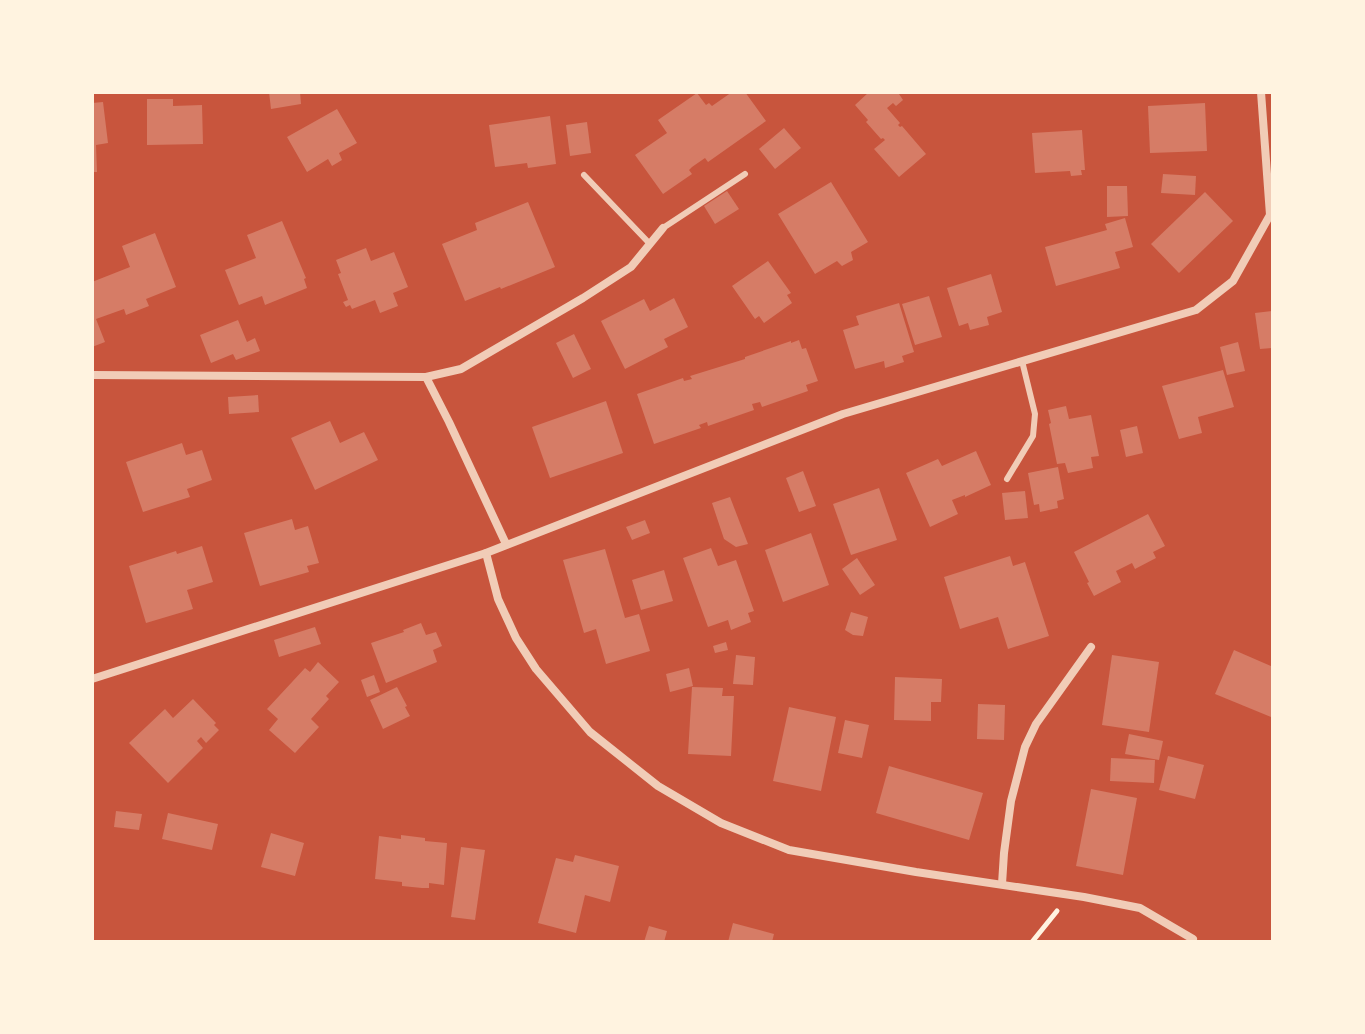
<svg xmlns="http://www.w3.org/2000/svg" width="1365" height="1034" font-family="Lato,sans-serif">
<rect width="100%" height="100%" fill="#c8553d"/>
<!-- building -->
<g fill="#d67c66">
<path d="M269,92H300L301,104L271,109Z"/>
<path d="M732,92H745L766,121L708,162L705,158L692,167L689,170L692,174L663,194L635,155L667,133L658,120L697,93L706,105L709,103L712,106Z"/>
<path d="M869,92H902L899,94L903,100L896,106L893,103L887,108L900,123L898,125L900,127L902,126L926,154L899,177L874,149L885,140L883,138L881,139L866,122L868,120L855,105Z"/>
<path d="M147,99H173V106L202,105L203,144L147,145Z"/>
<path d="M103,102L108,143L96,145L97,172H92V103Z"/>
<path d="M1205,103L1207,151L1150,153L1148,106Z"/>
<path d="M337,109L357,143L339,153L342,160L332,166L328,159L307,172L287,137Z"/>
<path d="M550,116L556,164L528,168L527,163L495,167L489,125Z"/>
<path d="M587,122L591,153L570,156L566,125Z"/>
<path d="M784,128L801,148L775,169L759,149Z"/>
<path d="M1082,130L1085,170H1081L1082,175L1071,176L1070,171L1035,173L1032,133Z"/>
<path d="M1163,174L1196,176L1195,195L1161,193Z"/>
<path d="M831,182L868,242L851,252L853,260L842,266L837,261L815,274L778,214Z"/>
<path d="M1107,186H1127L1128,216L1107,217Z"/>
<path d="M727,191L739,209L715,224L704,206Z"/>
<path d="M1205,192L1233,221L1179,273L1151,244Z"/>
<path d="M528,202L555,267L501,289L500,287L465,301L442,244L477,230L475,223Z"/>
<path d="M1125,218L1133,247L1115,252L1120,268L1056,286L1045,247L1107,230L1105,224Z"/>
<path d="M282,221L306,278L304,279L307,288L265,305L262,296L239,305L225,270L256,258L247,235Z"/>
<path d="M155,233L176,287L146,299L149,306L126,315L124,309L96,319L105,342L92,347V282L130,267L122,246Z"/>
<path d="M366,248L371,261L394,252L408,287L393,293L398,306L380,313L375,300L352,309L350,305L346,307L343,302L348,300L338,274L341,273L336,260Z"/>
<path d="M768,261L791,293L787,295L792,303L764,323L759,316L755,319L732,286Z"/>
<path d="M991,274L1002,312L987,317L989,325L970,330L968,323L959,326L947,288Z"/>
<path d="M929,296L942,337L915,345L902,304Z"/>
<path d="M674,298L688,327L664,339L668,347L625,369L601,321L644,299L650,311Z"/>
<path d="M899,303L914,352L902,356L904,362L885,368L884,361L855,369L843,330L859,325L856,316Z"/>
<path d="M1273,311V348L1260,349L1255,313Z"/>
<path d="M238,320L247,342L255,338L260,351L236,360L233,354L211,363L200,335Z"/>
<path d="M574,334L591,369L573,378L556,343Z"/>
<path d="M799,340L802,349L806,348L818,381L806,385L808,391L762,407L760,402L752,404L754,410L708,426L707,422L699,425L701,428L654,444L637,394L683,378L684,381L692,379L690,376L745,359V357L791,341V343Z"/>
<path d="M1238,342L1245,371L1227,375L1220,347Z"/>
<path d="M1223,370L1234,407L1198,417L1202,433L1179,439L1162,386Z"/>
<path d="M258,395L259,412L229,414L228,397Z"/>
<path d="M606,401L623,453L550,478L532,427Z"/>
<path d="M1066,406L1069,419L1091,415L1099,456L1091,457L1093,468L1068,473L1065,463L1057,464L1049,424L1051,423L1048,410Z"/>
<path d="M330,421L340,443L364,432L378,460L315,490L291,438Z"/>
<path d="M1137,426L1143,453L1126,457L1120,430Z"/>
<path d="M182,443L186,455L202,450L212,480L187,489L190,497L143,512L126,462Z"/>
<path d="M976,451L991,485L965,497V495L952,500L958,514L930,527L906,473L938,459L942,466Z"/>
<path d="M1058,467L1064,499L1057,501L1058,508L1040,512L1039,504L1034,505L1028,473Z"/>
<path d="M803,471L816,506L799,512L786,478Z"/>
<path d="M879,488L897,540L851,555L833,504Z"/>
<path d="M1025,491L1028,518L1005,520L1002,493Z"/>
<path d="M730,497L748,544L736,547L724,539L712,503Z"/>
<path d="M1148,514L1165,546L1153,552L1156,558L1135,569L1132,563L1116,571L1121,582L1094,596L1087,583L1089,582L1074,552Z"/>
<path d="M292,519L295,530L308,526L319,563L307,566L309,572L260,586L244,533Z"/>
<path d="M645,520L650,533L632,540L626,527Z"/>
<path d="M811,533L829,585L783,602L765,550Z"/>
<path d="M202,546L213,582L187,590L193,609L146,623L129,566L176,551L177,554Z"/>
<path d="M711,548L718,566L736,560L754,611L748,613L751,622L731,630L728,620L708,627L683,558Z"/>
<path d="M605,549L625,618L639,614L650,651L606,664L596,629L584,633L563,560Z"/>
<path d="M1010,556L1013,566L1025,562L1049,636L1008,649L998,617L960,629L944,577Z"/>
<path d="M857,558L875,585L860,595L842,569Z"/>
<path d="M664,570L673,601L641,610L632,580Z"/>
<path d="M851,612L868,617L863,636L853,635L845,630Z"/>
<path d="M421,623L426,635L436,632L442,646L433,650L437,662L386,683L371,643L404,632L403,630Z"/>
<path d="M315,627L321,644L279,657L274,640Z"/>
<path d="M726,642L728,650L715,653L713,646Z"/>
<path d="M1234,650L1273,667V712L1271,717L1215,694Z"/>
<path d="M736,655L755,657L753,685L733,684Z"/>
<path d="M1112,655L1159,662L1149,732L1102,725Z"/>
<path d="M318,662L339,682L326,696L329,699L311,719L319,727L295,753L269,730L278,719L267,709L305,668L310,672Z"/>
<path d="M689,668L693,686L670,692L666,674Z"/>
<path d="M374,675L380,692L367,697L361,680Z"/>
<path d="M895,677L942,679L941,702H931V721L894,720Z"/>
<path d="M397,687L407,706L405,707L410,716L383,729L370,700Z"/>
<path d="M692,687L723,688L722,696H734L731,756L688,754Z"/>
<path d="M193,699L216,723L214,725L219,730L206,743L201,737L197,741L203,748L168,783L129,743L165,709L173,718Z"/>
<path d="M978,704L1005,705L1004,740L977,739Z"/>
<path d="M789,707L836,717L821,791L773,781Z"/>
<path d="M845,720L869,725L862,758L838,753Z"/>
<path d="M1129,734L1163,741L1159,760L1125,754Z"/>
<path d="M1168,756L1204,765L1195,799L1159,790Z"/>
<path d="M1111,758L1155,760L1154,783L1110,781Z"/>
<path d="M889,766L983,793L969,840L876,813Z"/>
<path d="M1091,789L1137,798L1123,875L1076,866Z"/>
<path d="M116,811L142,814L139,830L114,827Z"/>
<path d="M168,813L218,824L212,850L162,839Z"/>
<path d="M271,833L304,843L295,876L261,867Z"/>
<path d="M401,835L425,838V841L447,843L444,885L429,883V888H422L402,886V882L375,879L379,836L401,839Z"/>
<path d="M461,847L485,850L475,920L451,917Z"/>
<path d="M575,855L619,866L610,902L585,895L576,933L538,923L556,858L573,862Z"/>
<path d="M733,923L774,934L772,942H728Z"/>
<path d="M649,926L667,931L664,942H644Z"/>
</g>
<g fill="none" stroke-linecap="round" stroke-linejoin="round">
<!-- path -->
<path stroke="#fff3e0" stroke-width="5" d="M1032,942L1057,911"/>
<!-- service -->
<g stroke="#f1ccb7" stroke-width="6">
<path d="M584,175L650,244"/>
<path d="M663,228L745,174"/>
<path d="M1007,479L1033,436L1035,414L1022,361"/>
</g>
<!-- minor -->
<g stroke="#f1ccb7" stroke-width="8">
<path d="M92,375L426,377L449,422L506,544"/>
<path d="M426,377L461,369L583,298L631,267L663,228"/>
<path d="M486,553L498,599L516,638L536,669L590,732L658,786L721,823L789,850L916,872L1084,897L1140,908L1193,939"/>
<path d="M92,679L486,553L843,414L1196,310L1233,281L1270,215L1261,92"/>
<path d="M1002,884L1004,853L1011,801L1025,747L1036,724L1091,647"/>
</g>
</g>
<!-- border -->
<rect width="1365" height="1034" fill="none" stroke="#fff3e0" stroke-width="188"/>
</svg>
